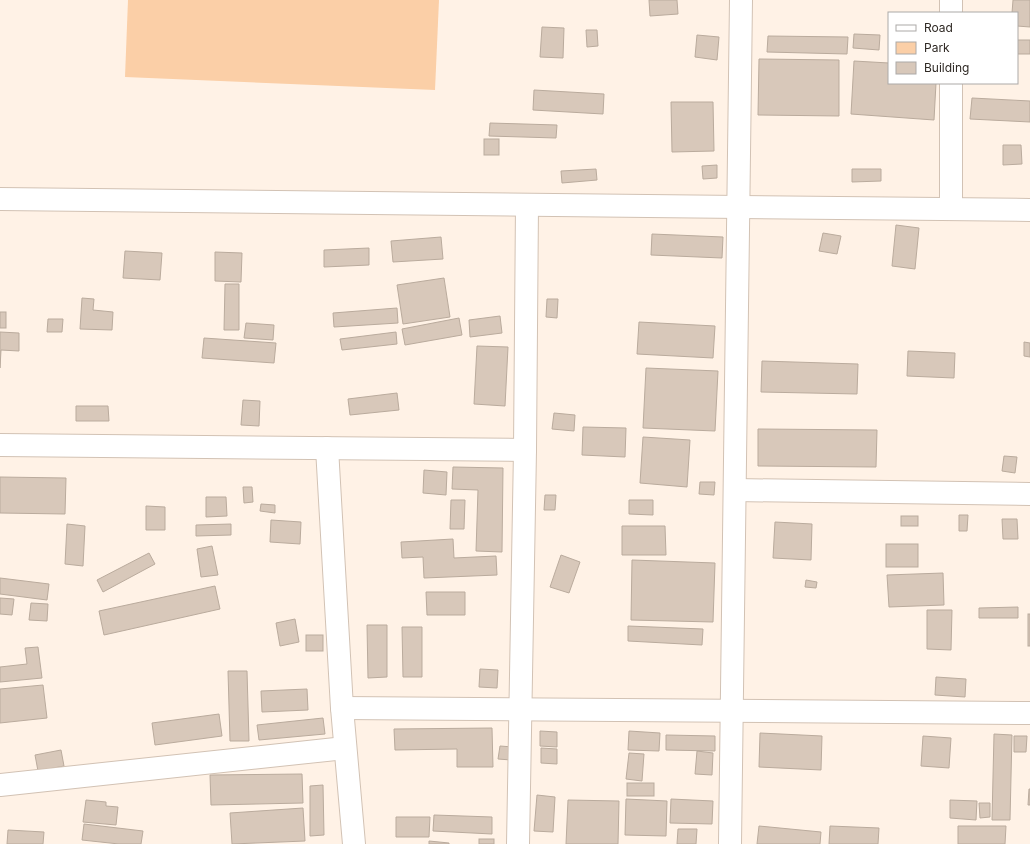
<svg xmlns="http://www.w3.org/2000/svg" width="1030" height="844" font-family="Inter,sans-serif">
<rect width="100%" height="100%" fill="#fff2e6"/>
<!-- green -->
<path fill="#fbcfa7" d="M128,0H439L435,90L125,77Z"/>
<!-- building -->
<g fill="#d8c8ba" stroke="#baab9d">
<path d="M649,0H677L678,14L650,16Z"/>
<path d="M1013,0H1030V27L1017,26V13H1012Z"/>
<path d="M542,27L564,28L563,58L540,57Z"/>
<path d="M586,30H597L598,46L587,47Z"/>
<path d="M854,34L880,35L879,50L853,48Z"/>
<path d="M697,35L719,37L717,60L695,57Z"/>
<path d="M768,36L848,37L847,54L767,52Z"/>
<rect x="1017" y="40" width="13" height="14"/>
<path d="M759,59L839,60V116L758,115Z"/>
<path d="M854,61L889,63V83H936L934,120L851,114Z"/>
<path d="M534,90L604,94L603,114L533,110Z"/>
<path d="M972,98L1030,101V122L970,119Z"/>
<path d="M671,102H713L714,151L672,152Z"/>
<path d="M490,123L557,125L556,138L489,136Z"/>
<rect x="484" y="139" width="15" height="16"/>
<path d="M1003,145H1021L1022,164L1003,165Z"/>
<path d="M717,165V178L703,179L702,166Z"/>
<path d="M596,169L597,180L562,183L561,171Z"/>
<path d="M852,169H881V181L852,182Z"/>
<path d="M896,225L919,228L915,269L892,266Z"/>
<path d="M823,233L841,236L837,254L819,251Z"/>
<path d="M652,234L723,237L722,258L651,255Z"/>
<path d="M441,237L443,259L393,262L391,241Z"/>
<path d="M369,248V265L324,267V250Z"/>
<path d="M125,251L162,253L160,280L123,278Z"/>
<path d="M215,252L242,253L241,282L215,281Z"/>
<path d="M444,278L450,317L403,324L397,285Z"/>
<path d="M225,284H239V330H224Z"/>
<path d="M82,298L94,299L93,310L113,312L112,330L80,329Z"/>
<path d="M547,299H558L557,318L546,317Z"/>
<path d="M397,308L398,323L334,327L333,313Z"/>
<rect x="0" y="312" width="6" height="16"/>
<path d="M500,316L502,333L470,337L469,320Z"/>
<path d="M459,318L462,335L405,345L402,329Z"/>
<path d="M48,319H63L62,332H47Z"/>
<path d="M639,322L715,326L713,358L637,354Z"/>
<path d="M246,323L274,325L273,340L244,338Z"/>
<path d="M0,332L19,333V351L1,350L0,368Z"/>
<path d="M396,332L397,344L342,350L340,339Z"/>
<path d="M204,338L276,343L274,363L202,358Z"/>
<path d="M1024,342L1030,343V357L1024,356Z"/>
<path d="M477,346L508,347L505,406L474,404Z"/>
<path d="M908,351L955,353L954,378L907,376Z"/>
<path d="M762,361L858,364L857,394L761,392Z"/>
<path d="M646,368L718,371L715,431L643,428Z"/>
<path d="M397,393L399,410L350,415L348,399Z"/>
<path d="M243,400L260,401L259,426L241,425Z"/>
<path d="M76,406H108L109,421H76Z"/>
<path d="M554,413L575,415L574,431L552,429Z"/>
<path d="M583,427L626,428L625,457L582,455Z"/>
<path d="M758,429L877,430L876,467L758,466Z"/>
<path d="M643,437L690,440L687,487L640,483Z"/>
<path d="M1004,456L1017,457L1015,473L1002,471Z"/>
<path d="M453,467L503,468L502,552L476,551L478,490L452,489Z"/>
<path d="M424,470L447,472L446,495L423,493Z"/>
<path d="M0,477L66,478L65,514L0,513Z"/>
<path d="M700,482H715L714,495L699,494Z"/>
<path d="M243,487H252L253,502L244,503Z"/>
<path d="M545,495H556L555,510H544Z"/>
<path d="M206,497H226L227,516L206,517Z"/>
<path d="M451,500H465L464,529H450Z"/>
<path d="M629,500H653V515L629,514Z"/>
<path d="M261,504L275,505V513L260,511Z"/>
<path d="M146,506L165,507V530H146Z"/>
<path d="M959,515H968L967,531H959Z"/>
<rect x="901" y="516" width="17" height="10"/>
<path d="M1002,519H1017L1018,539H1003Z"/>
<path d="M271,520L301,522L300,544L270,542Z"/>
<path d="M775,522L812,524L811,560L773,558Z"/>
<path d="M67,524L85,526L83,566L65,564Z"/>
<path d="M231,524V535L196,536V525Z"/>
<path d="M622,526H665L666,555H622Z"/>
<path d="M453,539L454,558L496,556L497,575L424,578L423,557L402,558L401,542Z"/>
<rect x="886" y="544" width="32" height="23"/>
<path d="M212,546L218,575L201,577L197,549Z"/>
<path d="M149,553L155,564L103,592L97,580Z"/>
<path d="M561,555L580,562L569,593L550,587Z"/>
<path d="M632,560L715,563L713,622L631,620Z"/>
<path d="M943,573L944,605L889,607L887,575Z"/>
<path d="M0,578L49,584L47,600L0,594Z"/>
<path d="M806,580L817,582L816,588L805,587Z"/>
<path d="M215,586L220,609L104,635L99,611Z"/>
<path d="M426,592H465V615H427Z"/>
<path d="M0,598L14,599L12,615L0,614Z"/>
<path d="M31,603L48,604L47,621L29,620Z"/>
<path d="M1018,607V618H979V608Z"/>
<path d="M927,610H952L951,650L927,649Z"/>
<rect x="1028" y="614" width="2" height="32"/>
<path d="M295,619L299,642L280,646L276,623Z"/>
<path d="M367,625H387V677L368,678Z"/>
<path d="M628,626L703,629L702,645L628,641Z"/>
<path d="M402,627H422V677H403Z"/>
<rect x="306" y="635" width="17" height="16"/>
<path d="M38,647L42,678L0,682V667L27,664L25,648Z"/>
<path d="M480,669L498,670L497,688L479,687Z"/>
<path d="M228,671H247L249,741H230Z"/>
<path d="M936,677L966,679L965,697L935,695Z"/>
<path d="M43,685L47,718L0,723V689Z"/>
<path d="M307,689L308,710L262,712L261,691Z"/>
<path d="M219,714L222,736L155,745L152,723Z"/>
<path d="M323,718L325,734L259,740L257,725Z"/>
<path d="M492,728L493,767H457V749L395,750L394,729Z"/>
<path d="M540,731L557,732V747L540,746Z"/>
<path d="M629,731L660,733L659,751L628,750Z"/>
<path d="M760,733L822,736L821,770L759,767Z"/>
<path d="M994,734L1012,735L1010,820H992Z"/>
<path d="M666,735L715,736V751L666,750Z"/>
<path d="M923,736L951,738L949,768L921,766Z"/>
<path d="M1014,736H1027L1026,752H1014Z"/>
<path d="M500,746L513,747L511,760L498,759Z"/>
<path d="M541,748L557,749V764L541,763Z"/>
<path d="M61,750L64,766L38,771L35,755Z"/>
<path d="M697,751L713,753L712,775L695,774Z"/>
<path d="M629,753L644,754L642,781L626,779Z"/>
<path d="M302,774L303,803L211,805L210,775Z"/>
<rect x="627" y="783" width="27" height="13"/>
<path d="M323,785L324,835L310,836V786Z"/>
<path d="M1029,789H1030V805H1028Z"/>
<path d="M537,795L555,797L553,832L534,831Z"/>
<path d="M626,799L667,801L666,836L625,835Z"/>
<path d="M671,799L713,801L712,824L670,823Z"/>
<path d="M86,800L106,802V806L118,807L116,825L83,822Z"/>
<path d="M568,800L619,801L618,844H566Z"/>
<path d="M950,800L977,801L976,820L950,818Z"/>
<path d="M979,803H990V817L980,818Z"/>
<path d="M303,808L305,841L232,844L230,813Z"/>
<path d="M434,815L492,817V834L433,831Z"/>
<path d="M396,817H430L429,837H396Z"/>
<path d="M84,824L143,831L141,844H119L82,840Z"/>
<path d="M759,826L821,832L820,844H757Z"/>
<path d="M830,826L879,828L878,844H829Z"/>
<path d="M958,826H1006L1005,844H958Z"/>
<path d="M678,829H697L696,844H677Z"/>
<path d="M8,830L44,832L43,844H7Z"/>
<rect x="479" y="839" width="15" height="5"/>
<path d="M429,841L449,843V844H429Z"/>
</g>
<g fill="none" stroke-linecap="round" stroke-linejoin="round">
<defs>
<g id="minor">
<path d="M951,13V0"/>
<path d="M0,199L1030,210"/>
<path d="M951,209V83"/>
<path d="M0,445L525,450"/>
<path d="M327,448L342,708L354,844"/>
<path d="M735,490L1030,494"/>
<path d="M342,708L1030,713"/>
<path d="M0,785L345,748"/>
<path d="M518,844L525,450L527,205"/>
<path d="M730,844L741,0"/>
</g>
</defs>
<!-- minor casing -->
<use href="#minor" stroke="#d2c2b4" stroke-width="24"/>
<!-- minor -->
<use href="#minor" stroke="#fff" stroke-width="22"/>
</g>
<!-- legend -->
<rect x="888" y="12" width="130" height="72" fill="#ffffff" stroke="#aca9a7"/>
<rect x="896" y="25" width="20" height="6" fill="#ffffff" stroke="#aca9a7"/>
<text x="924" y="32" font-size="12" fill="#2f2924">Road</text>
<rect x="896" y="42" width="20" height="12" fill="#fbcfa7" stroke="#aca9a7"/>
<text x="924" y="52" font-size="12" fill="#2f2924">Park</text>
<rect x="896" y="62" width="20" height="12" fill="#d8c8ba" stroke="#aca9a7"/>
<text x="924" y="72" font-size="12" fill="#2f2924">Building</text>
</svg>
